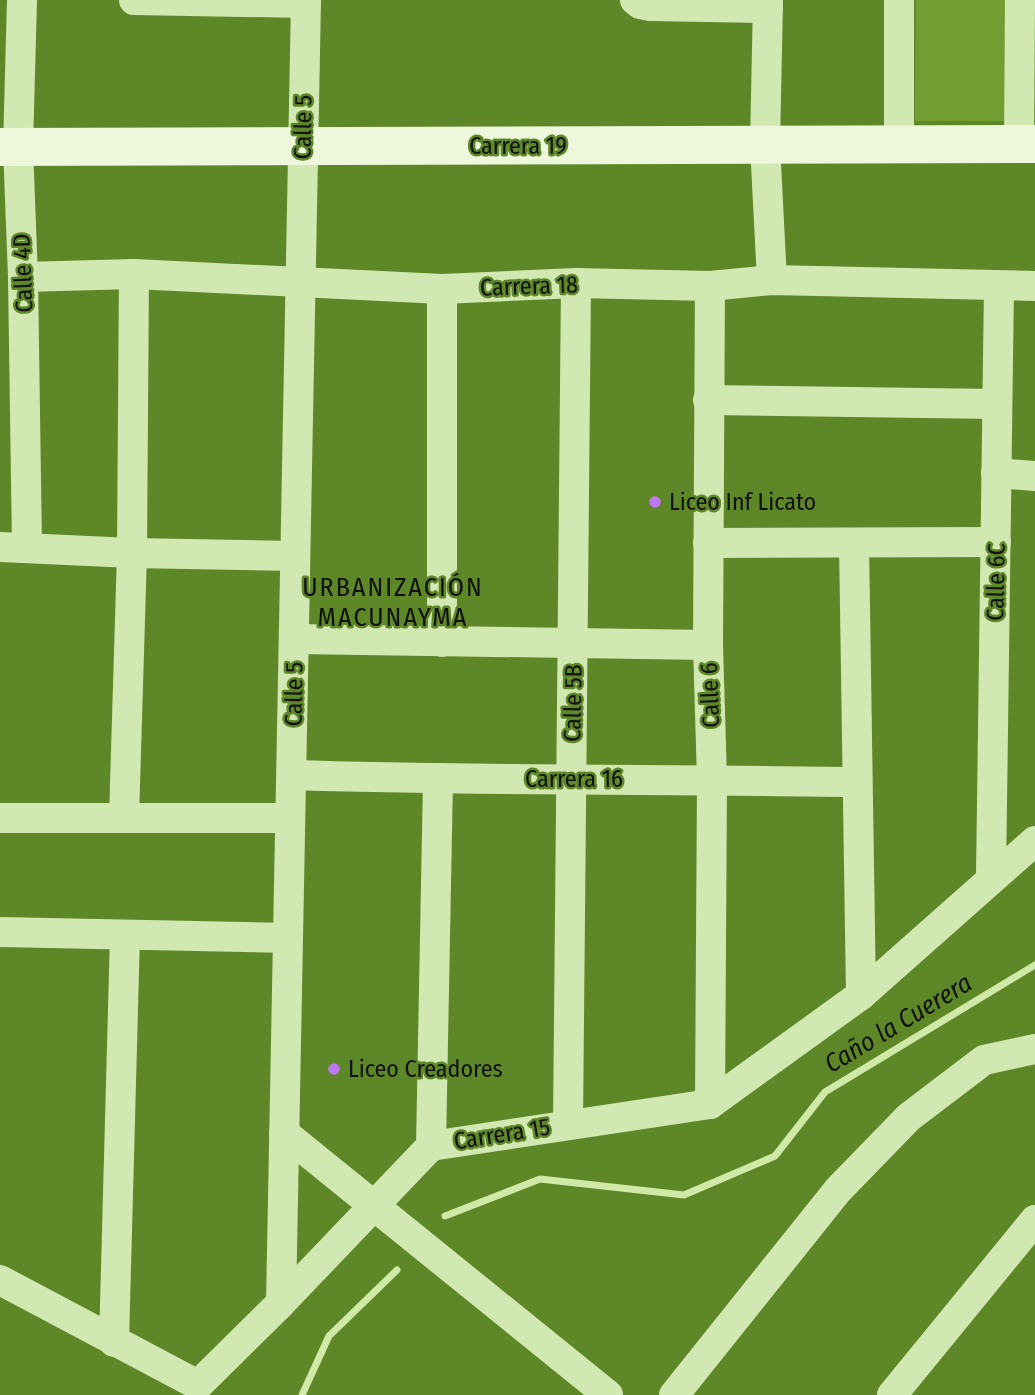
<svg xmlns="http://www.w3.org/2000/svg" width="1035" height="1395" font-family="'Fira Sans Condensed',sans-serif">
<rect width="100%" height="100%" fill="#5e8727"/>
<!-- green -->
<path fill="#729e31" d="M916,0H1008L1007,121H915Z"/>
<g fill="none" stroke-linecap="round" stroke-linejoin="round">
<!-- stream -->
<g stroke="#cfe9a6" stroke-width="7">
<path d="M445,1216L540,1179L684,1195L775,1156L825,1092L1035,965"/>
<path d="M302,1395L329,1336L397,1270"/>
</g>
<!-- street -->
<g stroke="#d2e8b2" stroke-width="30">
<path d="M22,0L18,147L23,277L27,547"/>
<path d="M134,0L306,3"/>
<path d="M635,0L640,4L650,6L768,8"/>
<path d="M768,0L765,145L772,280"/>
<path d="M899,144V0"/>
<path d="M1019,144L1020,0"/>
<path d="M23,277L134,274L442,289L576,283L710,286L772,280L1035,286"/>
<path d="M710,286L708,645L712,780L710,1104"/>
<path d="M442,289V642"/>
<path d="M708,400L996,404"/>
<path d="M996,473L1035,476"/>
<path d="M708,543L996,542"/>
<path d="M854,543L861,995"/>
<path d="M0,547L132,553L294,556"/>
<path d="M295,639L708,645"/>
<path d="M292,775C480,781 668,779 856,782"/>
<path d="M0,818H290"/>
<path d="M124,818L132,553L134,274"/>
<path d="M991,877L999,286"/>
<path d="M0,932L288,938"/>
<path d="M568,1124L576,283"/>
<path d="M284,1133L608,1395"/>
<path d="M431,1146L438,780"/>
<path d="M0,1280L198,1385L281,1303L431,1146L710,1104L861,995L1035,841"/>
<path d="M281,1303L306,0"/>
<path d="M114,1342L125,935"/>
<path d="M674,1395L838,1190L909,1117L984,1060L1035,1049"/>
<path d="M892,1395L1035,1220"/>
</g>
<!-- secondary -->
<path stroke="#ecf7dc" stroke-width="38" d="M0,147L1035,144"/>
</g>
<!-- markers -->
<g fill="#bd77f1" stroke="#5e8727" stroke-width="2.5">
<circle cx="655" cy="502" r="7"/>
<circle cx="334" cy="1069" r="7"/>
</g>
<g text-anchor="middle" stroke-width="5" stroke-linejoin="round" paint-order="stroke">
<!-- street labels -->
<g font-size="24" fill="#111" stroke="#5e8727">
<text transform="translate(303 127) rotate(-89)" y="8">Calle 5</text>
<text x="518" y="154">Carrera 19</text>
<text transform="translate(23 273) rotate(-92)" y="8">Calle 4D</text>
<text transform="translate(529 286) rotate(-2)" y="8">Carrera 18</text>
<text transform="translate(996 582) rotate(-89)" y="8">Calle 6C</text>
<text transform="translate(294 694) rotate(-89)" y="8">Calle 5</text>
<text transform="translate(710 695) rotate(-92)" y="8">Calle 6</text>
<text transform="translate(573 703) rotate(-89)" y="8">Calle 5B</text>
<text x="574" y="787">Carrera 16</text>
<text transform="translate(502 1134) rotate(-9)" y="8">Carrera 15</text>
</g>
<!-- poi labels -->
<g font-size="24" fill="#111" stroke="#5e8727" text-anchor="start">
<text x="669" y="510">Liceo Inf Licato</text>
<text x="348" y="1077">Liceo Creadores</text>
</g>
<!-- neighbourhood labels -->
<g font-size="26" letter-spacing="2" fill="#111" stroke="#5e8727">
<text x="393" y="596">URBANIZACIÓN<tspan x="393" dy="30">MACUNAYMA</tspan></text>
</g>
<!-- water labels -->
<g font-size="26" font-style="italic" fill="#111" stroke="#5e8727">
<text transform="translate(898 1023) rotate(-31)" y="9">Caño la Cuerera</text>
</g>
</g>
</svg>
